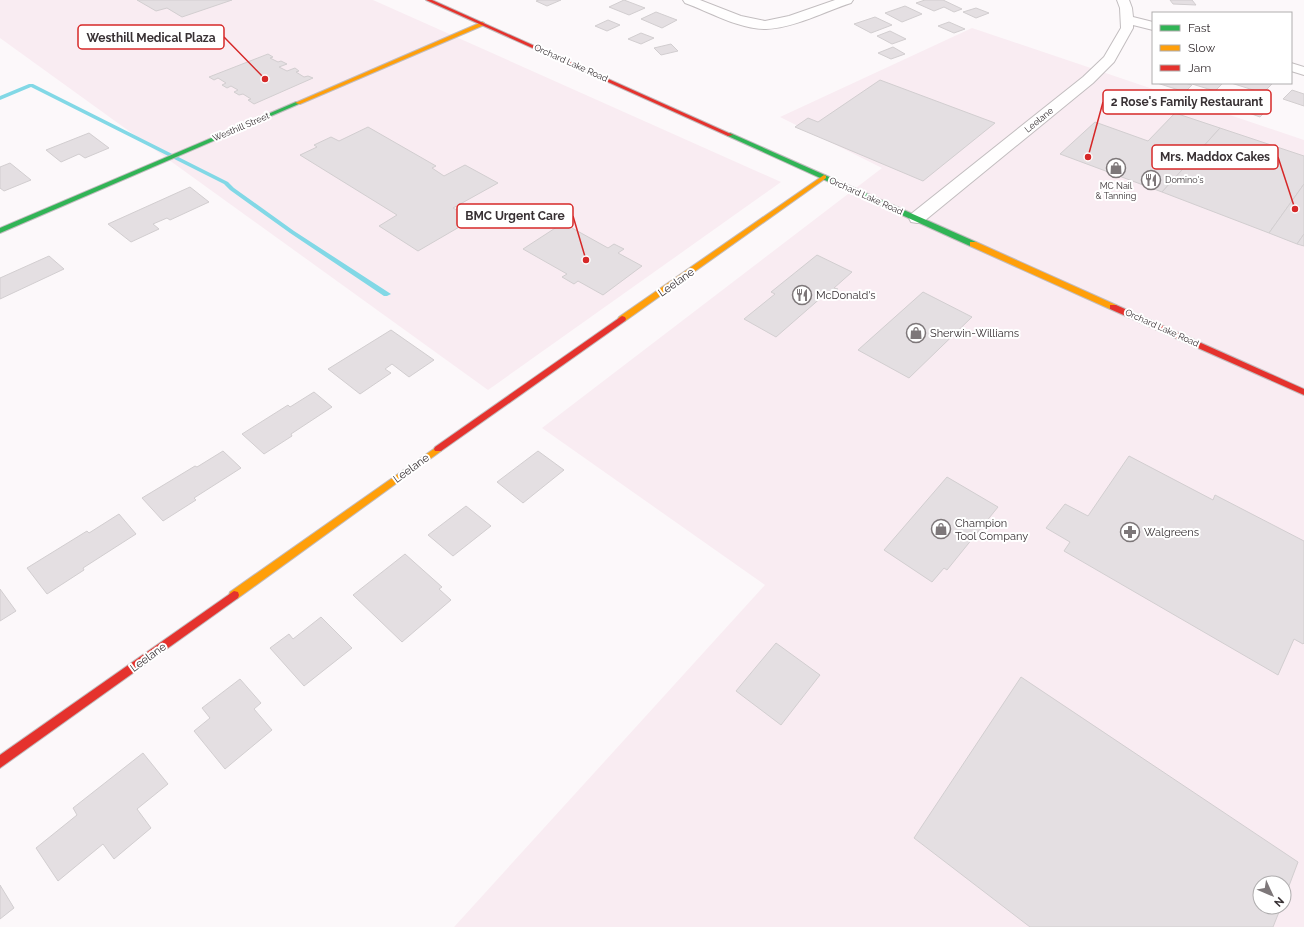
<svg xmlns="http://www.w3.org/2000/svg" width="1304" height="927" font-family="Raleway,sans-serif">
<rect width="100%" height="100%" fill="#fcf8fa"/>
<!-- built -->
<g fill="#f9ecf2" fill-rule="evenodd">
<path d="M0,0H373L781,182L488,390L0,38Z"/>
<path d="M972,28L1304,140V927H454L765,585L542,428L882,168L780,117ZM1260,883H1284V907H1260Z"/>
</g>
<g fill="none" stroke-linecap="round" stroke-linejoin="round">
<!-- stream -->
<path fill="#82d8e6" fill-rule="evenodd" d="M29,84H33L228,182L234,188L294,231L391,294L387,296H384L290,233L230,190L224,184L31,87L0,100V96Z"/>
</g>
<!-- building -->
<g fill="#e4dfe2" stroke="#d2ced0">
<path d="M137,0H232L182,17L167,8L156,11Z"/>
<path d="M539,0H561L547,6L536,1Z"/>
<path d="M624,0L645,8L629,15L609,7Z"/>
<path d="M925,0H943L962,9L954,12L944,7L934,11L916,3Z"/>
<path d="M1170,0H1192L1196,5L1173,4Z"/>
<path d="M905,6L922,14L902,22L885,13Z"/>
<path d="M976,8L989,13L976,18L963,12Z"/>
<path d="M656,12L677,20L662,28L641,19Z"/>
<path d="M875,17L892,25L871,33L854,24Z"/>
<path d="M608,20L620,25L607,31L595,26Z"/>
<path d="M949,22L965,29L954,33L938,26Z"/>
<path d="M890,31L906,39L892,44L877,36Z"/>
<path d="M641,33L654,38L641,44L628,39Z"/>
<path d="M671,44L678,51L661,55L654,48Z"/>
<path d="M893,47L905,54L891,59L878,53Z"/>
<path d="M268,54L273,57L270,58L278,62L281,61L287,64L279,67L287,71L295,68L299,71L296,72L304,77L308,76L313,78L254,104L248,100L251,99L243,94L239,95L234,92L238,90L231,86L227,88L222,85L226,83L218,78L214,80L209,77Z"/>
<path d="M880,80L995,123L923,181L795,127L808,118L818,122Z"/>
<path d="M1157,83H1185L1192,85L1185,92Z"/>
<path d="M1193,83H1219L1222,84L1215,91L1192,84Z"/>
<path d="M1231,83H1268L1272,84L1263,93Z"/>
<path d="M1292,90L1304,94V106L1283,99Z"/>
<path d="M1245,102L1268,109L1260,117L1238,109Z"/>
<path d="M1175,113L1220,128L1162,192L1060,154L1095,122L1148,141Z"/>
<path d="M368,127L436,166L432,168L444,176L465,165L498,183L453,208L473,219L418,251L379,226L397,215L300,155L317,147L314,145L331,137L339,141Z"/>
<path d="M1220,128L1304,156V184L1269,233L1162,192Z"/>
<path d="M89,133L109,148L85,158L79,154L61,162L46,150Z"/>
<path d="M10,163L31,180L4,191L0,188V167Z"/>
<path d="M1304,184V234L1297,244L1269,233Z"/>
<path d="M190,187L209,202L170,220L167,218L153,224L159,229L131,242L108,224Z"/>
<path d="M563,223L608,248L614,244L624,249L618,253L642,266L603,295L578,281L574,284L562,277L567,274L523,249Z"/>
<path d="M1304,234V246L1297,244Z"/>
<path d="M817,255L852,272L834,288L838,289L827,298L823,296L776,337L744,319L775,294L771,292Z"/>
<path d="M49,256L64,269L0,299V278Z"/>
<path d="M923,292L972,317L909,378L858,350Z"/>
<path d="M391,330L434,360L409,377L392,364L385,369L391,373L360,394L328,369Z"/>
<path d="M314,392L332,407L291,434L292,436L264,454L242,434L288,405L290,407Z"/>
<path d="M223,451L241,468L194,498L196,500L163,521L142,498L195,466L197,467Z"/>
<path d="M538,451L564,470L523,503L497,482Z"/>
<path d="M1129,456L1213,500L1215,495L1304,541V643L1303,644L1294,639L1278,675L1064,551L1070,542L1046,528L1065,504L1088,516Z"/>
<path d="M947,477L998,507L947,570L944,568L932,582L884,550Z"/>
<path d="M466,506L491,526L453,556L428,535Z"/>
<path d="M119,514L136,534L83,568L84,570L47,594L27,568L87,531L89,533Z"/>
<path d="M405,554L442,587L439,589L451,600L402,642L353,595Z"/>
<path d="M0,589L16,611L0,621Z"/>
<path d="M321,617L352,648L304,686L270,648L289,634L293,639Z"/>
<path d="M776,643L820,675L781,725L736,691Z"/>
<path d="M1021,677L1298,862L1284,899V883H1260V907H1281L1273,927H1030L914,838Z"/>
<path d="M240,679L261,703L254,709L272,730L225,769L194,731L210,718L202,708Z"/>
<path d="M143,753L168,784L137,809L151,828L114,859L103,844L58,881L36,848L77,815L73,808Z"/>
<path d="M0,885L14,908L0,919Z"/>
</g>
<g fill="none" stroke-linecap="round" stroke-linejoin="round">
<defs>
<g id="street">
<path d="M683,0H700L741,16L765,21L789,16L835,0H853L851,3C826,11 794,28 766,29C738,29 710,12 685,3Z"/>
<path d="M1117,0H1129L1132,8L1133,17L1153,22V30L1133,25V28L1114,62L1093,83L923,222L917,223L911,222L909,218L911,214L1083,77L1104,57L1121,28L1120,8Z"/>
<path d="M1291,63L1304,67V75L1291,71Z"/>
</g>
<g id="fast">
<path d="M296,102L301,103L0,233V228Z"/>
<path d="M730,133L976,242L977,244L973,246H970L728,136L727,135Z"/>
</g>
<g id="slow">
<path d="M482,22L484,23V25L300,104L295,103Z"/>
<path d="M824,175L826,176V178L625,321H619L618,319L619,317Z"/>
<path d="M970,242H976L1116,305L1117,307L1116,309H1110L970,246Z"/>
<path d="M438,446L442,449L441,451L238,598L234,599L230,598L229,595L230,592Z"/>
</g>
<g id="jam">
<path d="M426,0H432L733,135L728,136Z"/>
<path d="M1110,305H1116L1304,389V395L1110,309Z"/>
<path d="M622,316L625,317L626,319L625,321L441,451H435L434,449L435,447Z"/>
<path d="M234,591L238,592L239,595L238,598L0,768V755Z"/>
</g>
</defs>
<!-- street casing -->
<use href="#street" stroke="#c2bdbf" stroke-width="2"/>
<!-- fast casing -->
<use href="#fast" stroke="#c2bdbf" stroke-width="2"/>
<!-- slow casing -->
<use href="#slow" stroke="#c2bdbf" stroke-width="2"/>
<!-- jam casing -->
<use href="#jam" stroke="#c2bdbf" stroke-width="2"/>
<!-- street -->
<use href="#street" fill="#fffefe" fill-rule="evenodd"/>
<!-- fast -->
<use href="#fast" fill="#30b455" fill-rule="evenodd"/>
<!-- slow -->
<use href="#slow" fill="#ff9f0a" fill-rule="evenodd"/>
<!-- jam -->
<use href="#jam" fill="#e5322d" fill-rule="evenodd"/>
</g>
<!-- icons -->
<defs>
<symbol id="shop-ring" viewBox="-11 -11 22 22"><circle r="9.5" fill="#fff" stroke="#7d7779" stroke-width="1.5"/><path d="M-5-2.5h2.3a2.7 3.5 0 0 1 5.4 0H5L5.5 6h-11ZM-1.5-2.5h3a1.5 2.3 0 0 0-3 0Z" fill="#7d7779"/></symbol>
<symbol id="restaurant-ring" viewBox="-11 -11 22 22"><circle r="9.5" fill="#fff" stroke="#7d7779" stroke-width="1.5"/><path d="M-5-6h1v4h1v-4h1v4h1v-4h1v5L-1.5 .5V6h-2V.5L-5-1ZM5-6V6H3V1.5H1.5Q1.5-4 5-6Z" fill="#7d7779"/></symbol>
<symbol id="pharmacy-ring" viewBox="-11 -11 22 22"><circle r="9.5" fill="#fff" stroke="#7d7779" stroke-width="1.5"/><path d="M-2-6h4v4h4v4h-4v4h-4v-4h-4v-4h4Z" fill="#7d7779"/></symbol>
</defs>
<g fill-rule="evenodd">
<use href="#shop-ring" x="1105" y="157" width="22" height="22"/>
<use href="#restaurant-ring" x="1140" y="169" width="22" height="22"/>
<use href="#restaurant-ring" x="791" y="284" width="22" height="22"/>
<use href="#shop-ring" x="905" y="322" width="22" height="22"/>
<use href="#shop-ring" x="930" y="518" width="22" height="22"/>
<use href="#pharmacy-ring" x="1119" y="521" width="22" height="22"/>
</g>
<g text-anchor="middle" stroke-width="4" stroke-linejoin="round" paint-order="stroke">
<!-- far-street labels -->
<g font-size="9" fill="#383134" stroke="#fff">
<text transform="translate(571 63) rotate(24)" y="3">Orchard Lake Road</text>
<text transform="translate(1039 120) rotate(-39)" y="3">Leelane</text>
<text transform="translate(241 127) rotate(-23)" y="3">Westhill Street</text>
<text transform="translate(866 196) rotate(24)" y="3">Orchard Lake Road</text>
<text transform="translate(1162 328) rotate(24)" y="3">Orchard Lake Road</text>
</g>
<!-- far-poi labels -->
<g font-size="9" fill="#383134" stroke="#fff" text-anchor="start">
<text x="1165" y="183">Domino's</text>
<text x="1116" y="189" text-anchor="middle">MC Nail<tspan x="1116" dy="10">&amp; Tanning</tspan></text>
</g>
<!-- street labels -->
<g font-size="11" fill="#383134" stroke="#fff">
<text transform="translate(676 282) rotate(-35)" y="4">Leelane</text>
<text transform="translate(411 468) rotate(-36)" y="4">Leelane</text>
<text transform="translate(148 657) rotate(-36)" y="4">Leelane</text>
</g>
<!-- poi labels -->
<g font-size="11" fill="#383134" stroke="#fff" text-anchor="start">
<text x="816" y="299">McDonald's</text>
<text x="930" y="337">Sherwin-Williams</text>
<text x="955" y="527">Champion<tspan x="955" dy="13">Tool Company</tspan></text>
<text x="1144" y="536">Walgreens</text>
</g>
</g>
<!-- callouts -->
<path fill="none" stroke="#d62828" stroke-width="1.5" d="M265 79L224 37M1088 157L1103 102M1295 209L1278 157M586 260L573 216"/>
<g fill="#d62828" stroke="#fff" stroke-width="1.5">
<circle cx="265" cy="79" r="4"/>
<circle cx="1088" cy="157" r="4"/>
<circle cx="1295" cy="209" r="4"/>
<circle cx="586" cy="260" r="4"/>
</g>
<g fill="#fff" stroke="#d62828" stroke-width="1.5">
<rect x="78" y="25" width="146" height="24" rx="4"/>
<rect x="1103" y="90" width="168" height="24" rx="4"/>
<rect x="1152" y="145" width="126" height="24" rx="4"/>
<rect x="457" y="204" width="116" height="24" rx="4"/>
</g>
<g font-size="12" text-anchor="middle" font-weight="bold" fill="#383134">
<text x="151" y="42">Westhill Medical Plaza</text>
<text x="1187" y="106">2 Rose's Family Restaurant</text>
<text x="1215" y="161">Mrs. Maddox Cakes</text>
<text x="515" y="220">BMC Urgent Care</text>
</g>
<!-- legend -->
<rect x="1152" y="12" width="140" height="72" fill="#ffffff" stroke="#afadae"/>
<rect x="1160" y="25" width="20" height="6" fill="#30b455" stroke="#afadae"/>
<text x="1188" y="32" font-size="12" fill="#383134">Fast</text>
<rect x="1160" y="45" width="20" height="6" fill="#ff9f0a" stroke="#afadae"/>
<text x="1188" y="52" font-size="12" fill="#383134">Slow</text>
<rect x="1160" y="65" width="20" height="6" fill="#e5322d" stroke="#afadae"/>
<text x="1188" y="72" font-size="12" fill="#383134">Jam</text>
<!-- north arrow -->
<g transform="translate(1272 895) rotate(134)"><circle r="19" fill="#ffffff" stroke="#afadae"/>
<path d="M0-3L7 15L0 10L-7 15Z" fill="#7d7779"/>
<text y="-6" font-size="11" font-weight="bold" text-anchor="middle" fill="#383134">N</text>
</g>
</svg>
